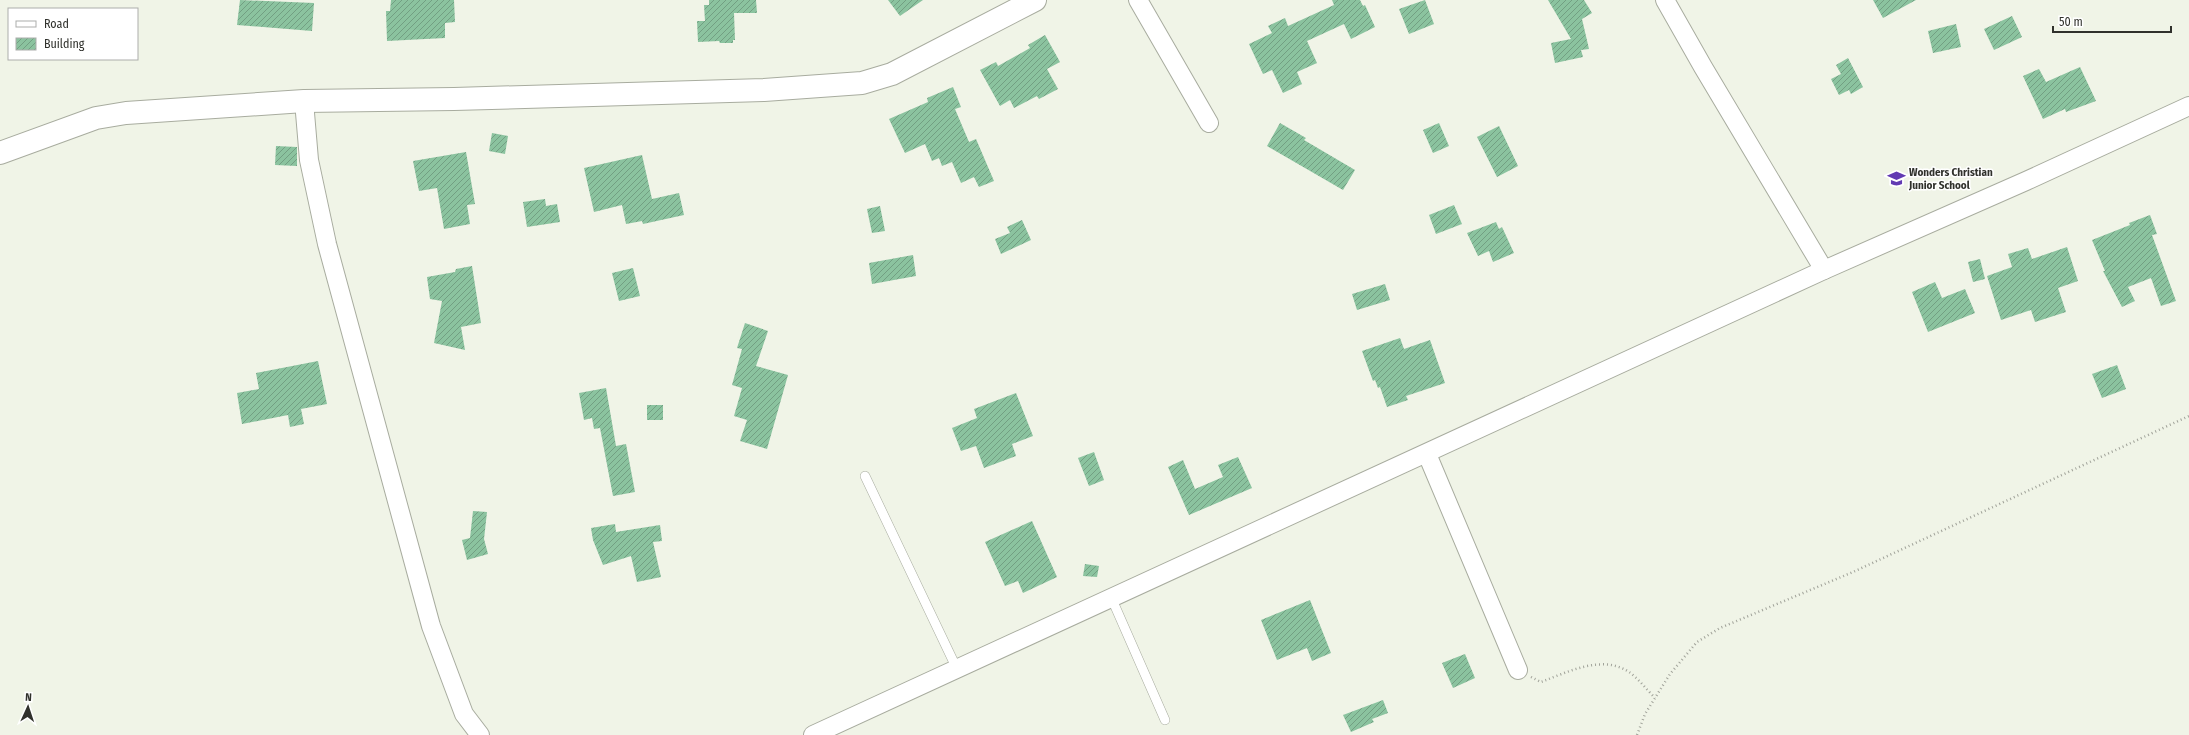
<svg xmlns="http://www.w3.org/2000/svg" width="2189" height="735" font-family="'Fira Sans Condensed',sans-serif">
<defs>
<pattern id="building-hatch" width="6" height="6" patternUnits="userSpaceOnUse"><rect width="6" height="6" fill="#8bc39f"/><path d="M-1 1l2-2M0 6l6-6M5 7l2-2" fill="none" stroke="#729f82"/></pattern>
</defs>
<rect width="100%" height="100%" fill="#f0f4e7"/>
<!-- building -->
<g fill="url(#building-hatch)">
<path d="M240,0L314,3L312,31L237,25Z"/>
<path d="M391,0H454L455,22L445,23V38L387,41L386,11H390Z"/>
<path d="M709,0H756L757,13H734L735,40H733V43H720L719,41L698,42L697,21H705L704,5H709Z"/>
<path d="M888,0H923L900,16Z"/>
<path d="M1332,0H1360L1363,6L1365,5L1375,27L1351,39L1344,24L1307,41L1317,63L1297,72L1302,84L1283,93L1272,70L1263,74L1249,44L1272,33L1268,26L1285,18L1288,26L1334,5Z"/>
<path d="M1425,0L1434,24L1409,34L1399,9Z"/>
<path d="M1548,0H1584L1592,13L1582,19L1589,49L1581,50L1583,57L1555,63L1551,43L1571,39Z"/>
<path d="M1873,0H1916L1883,18Z"/>
<path d="M2012,16L2022,37L1994,50L1984,29Z"/>
<path d="M1956,24L1961,47L1933,53L1928,31Z"/>
<path d="M1045,35L1060,62L1047,69L1058,89L1039,99L1037,96L1014,108L1010,100L1000,106L980,70L996,62L998,66L1030,48L1028,45Z"/>
<path d="M1848,58L1863,87L1851,94L1849,90L1839,95L1831,79L1841,74L1836,65Z"/>
<path d="M2080,67L2096,101L2066,112L2065,109L2043,119L2023,76L2039,69L2046,82Z"/>
<path d="M953,87L961,107L955,109L969,142L976,139L994,181L979,187L974,177L961,183L952,162L942,166L939,158L932,161L925,144L905,153L889,119L928,102L927,98Z"/>
<path d="M1280,123L1306,138L1304,140L1355,170L1343,190L1267,146Z"/>
<path d="M1439,123L1449,146L1433,153L1423,130Z"/>
<path d="M1499,126L1518,166L1497,177L1477,137Z"/>
<path d="M492,133L508,136L505,154L489,151Z"/>
<path d="M276,146L297,147V166L275,165Z"/>
<path d="M466,152L475,204L467,205L470,224L444,229L437,188L419,191L413,161Z"/>
<path d="M642,155L652,199L679,193L684,215L643,224L642,221L626,224L622,205L594,212L584,168Z"/>
<path d="M545,199L546,206L557,204L560,222L527,227L523,202Z"/>
<path d="M1454,205L1462,224L1436,234L1429,215Z"/>
<path d="M880,206L885,231L872,233L867,209Z"/>
<path d="M2150,215L2157,234L2152,235L2176,301L2161,306L2151,278L2128,287L2135,301L2122,307L2103,271H2105L2092,240L2130,225L2129,223Z"/>
<path d="M1022,220L1031,240L1001,254L995,239L1010,233L1007,227Z"/>
<path d="M1496,222L1499,229L1502,227L1514,253L1493,262L1489,251L1478,256L1467,233Z"/>
<path d="M2067,247L2078,281L2058,288L2066,312L2035,322L2031,310L2001,320L1987,276L2012,267L2008,254L2028,248L2032,259Z"/>
<path d="M913,255L916,276L872,284L869,263Z"/>
<path d="M1980,259L1985,279L1973,282L1968,262Z"/>
<path d="M472,266L481,323L461,327L465,350L434,343L442,301L430,299L427,277L455,272L456,269Z"/>
<path d="M633,268L640,296L619,301L612,273Z"/>
<path d="M1935,282L1942,298L1965,289L1975,313L1928,332L1912,292Z"/>
<path d="M1385,284L1390,300L1357,310L1352,294Z"/>
<path d="M745,323L768,331L756,366L788,375L767,449L740,441L747,420L734,416L742,388L732,385L742,349L737,348Z"/>
<path d="M1400,338L1404,349L1430,340L1445,383L1406,396L1408,400L1387,407L1380,387L1378,388L1375,380L1373,381L1362,351Z"/>
<path d="M318,361L327,404L301,409L304,424L290,427L288,415L242,424L237,393L259,389L256,373Z"/>
<path d="M2117,365L2126,389L2102,398L2092,374Z"/>
<path d="M606,388L616,446L626,444L635,492L613,496L600,428L594,429L592,418L584,420L579,393Z"/>
<path d="M1016,393L1033,436L1012,444L1016,456L984,468L976,446L961,451L952,428L977,418L974,409Z"/>
<rect x="647" y="405" width="16" height="15"/>
<path d="M1094,452L1104,480L1089,486L1078,458Z"/>
<path d="M1238,457L1252,488L1189,515L1168,467L1183,460L1195,489L1223,477L1218,465Z"/>
<path d="M473,511L487,512L484,539L488,554L467,560L462,540L470,538Z"/>
<path d="M1032,521L1057,577L1023,593L1018,581L1005,586L985,542Z"/>
<path d="M615,524L616,532L660,525L662,541L653,542L661,577L637,582L631,556L603,565L593,540L591,528Z"/>
<path d="M1085,564L1099,566L1097,577L1083,576Z"/>
<path d="M1310,600L1331,653L1312,661L1307,648L1277,660L1261,620Z"/>
<path d="M1465,654L1475,678L1453,688L1442,663Z"/>
<path d="M1383,700L1388,713L1372,719L1374,722L1351,732L1343,715Z"/>
</g>
<g fill="none" stroke-linecap="round" stroke-linejoin="round">
<defs>
<g id="service">
<path d="M865,476L957,669"/>
<path d="M1111,597L1165,720"/>
</g>
<g id="minor">
<path d="M1138,0L1209,123"/>
<path d="M1665,0L1703,67L1824,270"/>
<path d="M304,101L309,160L327,244L431,626L464,714L480,735"/>
<path d="M1427,454L1518,670"/>
<path d="M813,735L1824,270L2026,181L2189,106"/>
</g>
<path id="tertiary" d="M0,153L96,118L126,113L304,101L454,99L764,90L862,83L892,74L1035,0"/>
</defs>
<!-- service casing -->
<use href="#service" stroke="#a8ac9f" stroke-width="10"/>
<!-- minor casing -->
<use href="#minor" stroke="#a8ac9f" stroke-width="20"/>
<!-- tertiary casing -->
<use href="#tertiary" stroke="#a8ac9f" stroke-width="24"/>
<!-- path -->
<g stroke="#a0a299" stroke-width="2.5" stroke-dasharray="1 3" stroke-linecap="butt">
<path d="M1531,677L1541,682C1568,672 1602,654 1629,672C1638,678 1647,690 1655,698"/>
<path d="M1637,735L1645,714L1670,674L1697,642L1720,628L1853,572L2189,416"/>
</g>
<!-- service -->
<use href="#service" stroke="#fff" stroke-width="9"/>
<!-- minor -->
<use href="#minor" stroke="#fff" stroke-width="18"/>
<!-- tertiary -->
<use href="#tertiary" stroke="#fff" stroke-width="22"/>
</g>
<!-- icons -->
<defs>
<symbol id="school-bare" viewBox="-9 -9 18 18"><path d="M0-5L7-2L0 1L-7-2ZM-4 1L0 2.5L4 1V4Q0 6-4 4Z" fill="#623ab2" stroke="#fff" stroke-width="2.5" paint-order="stroke"/></symbol>
</defs>
<g fill-rule="evenodd">
<use href="#school-bare" x="1884" y="166" width="25" height="25"/>
</g>
<g text-anchor="middle" stroke-width="3" stroke-linejoin="round" paint-order="stroke">
<!-- poi labels -->
<g font-size="11" font-weight="bold" fill="#30312c" stroke="#fff" text-anchor="start">
<text x="1909" y="176">Wonders Christian<tspan x="1909" dy="13">Junior School</tspan></text>
</g>
</g>
<!-- legend -->
<rect x="8" y="8" width="130" height="52" fill="#ffffff" stroke="#acadab"/>
<rect x="16" y="21" width="20" height="6" fill="#ffffff" stroke="#acadab"/>
<text x="44" y="28" font-size="12" fill="#30312c">Road</text>
<rect x="16" y="38" width="20" height="12" fill="url(#building-hatch)" stroke="#acadab"/>
<text x="44" y="48" font-size="12" fill="#30312c">Building</text>
<!-- north arrow -->
<g transform="translate(28 707) rotate(3)" stroke="#ffffff" stroke-width="3" paint-order="stroke">
<path d="M0-3L7 15L0 10L-7 15Z" fill="#30312c"/>
<text y="-6" font-size="11" font-weight="bold" text-anchor="middle" fill="#30312c">N</text>
</g>
<!-- scale -->
<path d="M2053 26v6h118v-6" fill="none" stroke="#30312c" stroke-width="2"/>
<text x="2059" y="26" font-size="12" fill="#30312c" stroke="#ffffff" stroke-width="3" paint-order="stroke">50 m</text>
</svg>
